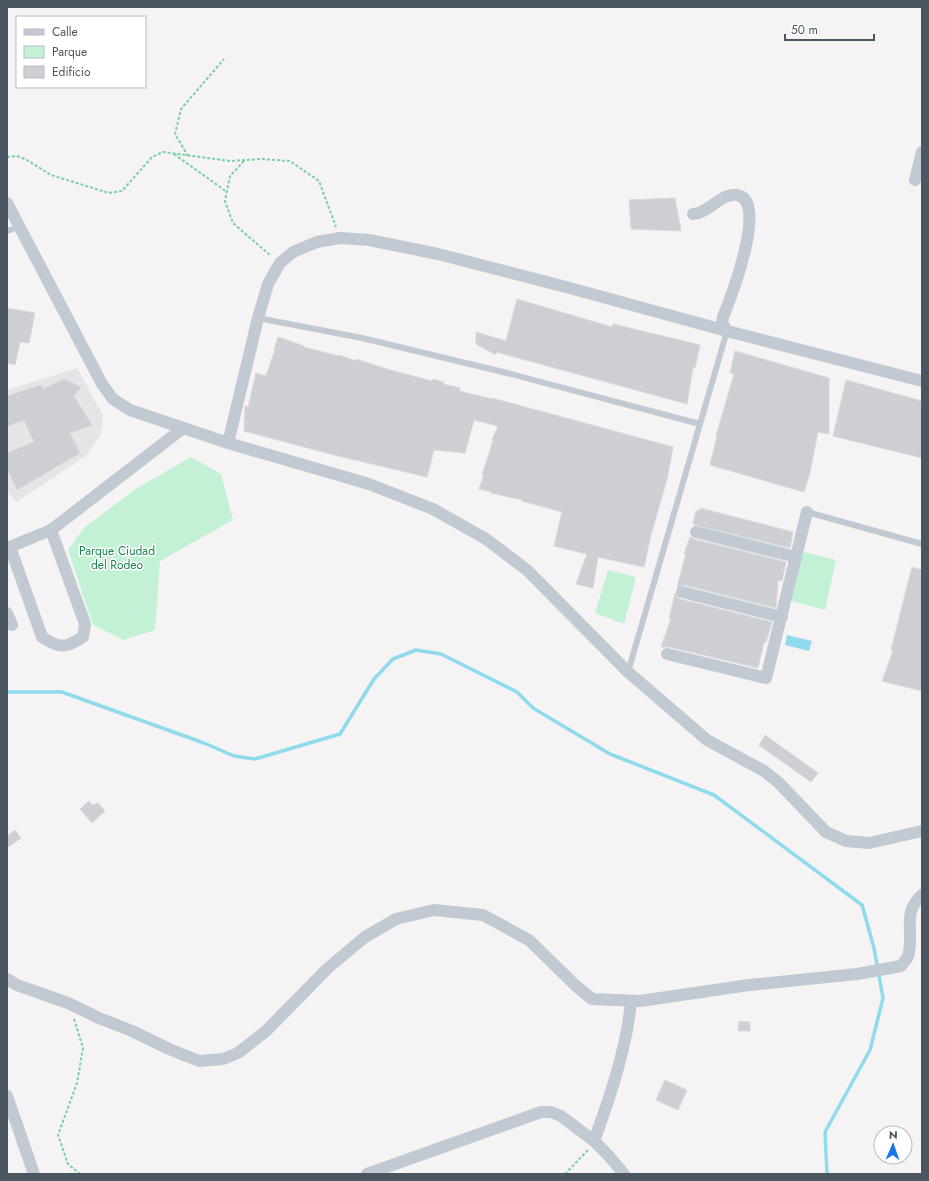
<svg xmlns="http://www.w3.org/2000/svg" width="929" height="1181" font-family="Jost,sans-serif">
<rect width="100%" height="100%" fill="#f5f3f3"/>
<!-- education -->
<path fill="#e6e4e5" d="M77,368L103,415L101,434L86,456L16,502L7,491V390Z"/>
<!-- green -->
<g fill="#c3f1d5">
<path d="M191,457L221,474L233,520L160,561L155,630L123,640L93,625L68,550L84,528L134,490Z"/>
<path d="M801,551L836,560L825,610L788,600Z"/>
<path d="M608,570L636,577L624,624L595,613Z"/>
</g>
<!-- water -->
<path fill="#90daee" d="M787,635L812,641L809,651L785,645Z"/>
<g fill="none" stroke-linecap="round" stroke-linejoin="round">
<!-- stream -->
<path stroke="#90daee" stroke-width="3.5" d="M7,692H62L204,743L234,756L255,759L340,734L374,679L393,659L416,650L441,654L517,692L533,708L610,754L714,795L862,905L874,948L883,998L870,1050L825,1132L827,1174"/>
</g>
<!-- building -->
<g fill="#cdcfd5" stroke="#d7d9de">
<path d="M675,198L681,231L631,229L629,200Z"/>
<path d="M517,299L612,327L613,324L700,345L695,368L693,367L687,404L496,352V355L476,344V332L506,341Z"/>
<path d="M7,308L35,313L29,343L20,342L15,365L7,363Z"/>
<path d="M278,337L304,346V347L323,352L339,356V355L356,361V359L390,370L432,381L433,379L444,382L443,384L460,388L459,391L492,399V398L673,447L667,479L651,535L644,567L598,557L593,588L576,584L587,554L554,546L562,512L522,501V500L491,493L492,492L479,489L484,475L482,474L489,454L493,440H492L498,426L474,420L465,453L434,450L427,477L334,455L244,431L245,406L248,407L256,373L266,376L275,350H274Z"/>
<path d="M735,351L829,378V434L818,432L810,472L804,492L710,465L717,437L716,436L734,374L730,373Z"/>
<path d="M64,379L81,387L74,396L92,425L70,433L80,453L17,490L7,468V453L34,442L24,420L7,427V396L41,385L43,389Z"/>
<path d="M846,380L922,401V458L833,436Z"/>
<path d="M700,508L793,532L790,548L695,525L693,523L696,511H699Z"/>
<path d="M690,537L694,539L786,562L782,581L778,580L776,608L684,585L677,587L686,554H684Z"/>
<path d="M912,567L922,570V691L882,681L893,651L891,650Z"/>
<path d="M675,593L677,597L680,599L772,622L766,642H764L758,668L669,647H661L671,619H669Z"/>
<path d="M765,735L818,773L811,782L759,745Z"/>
<path d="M89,801L92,805L98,803L105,811L92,823L80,809Z"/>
<path d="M15,830L21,838L7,848V836Z"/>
<path d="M739,1021L750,1022V1031H738Z"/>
<path d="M665,1080L687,1090L678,1110L656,1100Z"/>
</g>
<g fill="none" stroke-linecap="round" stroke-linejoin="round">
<!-- path -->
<g stroke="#7ad0a6" stroke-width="2" stroke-dasharray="3 2" stroke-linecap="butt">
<path d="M174,154L227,192"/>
<path d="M188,156L175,134L181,109L224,59"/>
<path d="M7,157L17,156L27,160L51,175L109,193L122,191L152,157L163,152L230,161L261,159L290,161L319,181L336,227"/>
<path d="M244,161L230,176L225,201L233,223L271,256"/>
<path d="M74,1019L83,1048L77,1083L58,1135L68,1164L80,1174"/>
<path d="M565,1174L588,1150"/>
</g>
<!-- lane -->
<g stroke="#c1cad2" stroke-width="6">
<path d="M7,231L19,227"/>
<path d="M258,318L362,338L507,373L700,424"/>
<path d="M807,512L922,544"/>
<path d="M628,672L727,331"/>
</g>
<!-- street -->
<g stroke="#c1cad2" stroke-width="12">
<path d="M915,180L922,152"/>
<path d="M7,203L102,384L113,399L130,410L228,443L258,318L268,284L280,263L293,252L317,242L340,238L369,240L438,254L566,287L727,331L922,381"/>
<path d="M693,214C709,213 722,192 737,195C769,200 730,300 723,317L722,323L727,331"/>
<path d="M228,443L369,484L433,509L486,539L527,570L628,672L707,740L764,771L778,782L826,832L846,841L869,843L922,831"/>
<path d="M696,532L796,557"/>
<path d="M10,547L42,637C59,648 65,649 83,637L85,624L51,530"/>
<path d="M7,548L51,530L182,429"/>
<path d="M682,592L782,617"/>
<path d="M7,613L12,625"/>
<path d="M667,654L766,678L807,512"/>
<path d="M7,979L17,985L68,1003L99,1018L132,1031L169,1049L199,1061L223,1059L238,1053L266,1031L328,968L365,937L396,919L434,910L483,915L529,940L575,985L592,999L640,1001L749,985L857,974L901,966C903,963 907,959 908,956C915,934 901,913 922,895"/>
<path d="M7,1096L34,1174"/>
<path d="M594,1141C610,1097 627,1047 631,1001"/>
<path d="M367,1174L541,1112H551L561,1116L594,1141L608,1155L624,1174"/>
</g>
</g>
<g text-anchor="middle" stroke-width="3" stroke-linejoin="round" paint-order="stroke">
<!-- park labels -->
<g font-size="12" fill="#17864f" stroke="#fff">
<text x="117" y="555">Parque Ciudad<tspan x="117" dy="14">del Rodeo</tspan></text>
</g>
</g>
<!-- border -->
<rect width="929" height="1181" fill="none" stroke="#4a5661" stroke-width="16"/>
<!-- legend -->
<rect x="16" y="16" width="130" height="72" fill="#ffffff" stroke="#b7bbc0"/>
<rect x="24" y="29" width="20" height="6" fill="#c1cad2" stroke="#b7bbc0"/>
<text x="52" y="36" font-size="12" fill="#4a5661">Calle</text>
<rect x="24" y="46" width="20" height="12" fill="#c3f1d5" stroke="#b7bbc0"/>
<text x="52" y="56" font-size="12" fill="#4a5661">Parque</text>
<rect x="24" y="66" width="20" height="12" fill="#cdcfd5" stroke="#b7bbc0"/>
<text x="52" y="76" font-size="12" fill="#4a5661">Edificio</text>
<!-- north arrow -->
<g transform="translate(893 1145) rotate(2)"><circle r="19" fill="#ffffff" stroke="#b7bbc0"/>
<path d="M0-3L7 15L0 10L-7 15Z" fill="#1a73e8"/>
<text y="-6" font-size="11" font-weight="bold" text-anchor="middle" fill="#4a5661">N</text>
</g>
<!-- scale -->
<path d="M785 34v6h89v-6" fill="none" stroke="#4a5661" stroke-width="2"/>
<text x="791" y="34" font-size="12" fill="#4a5661" stroke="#ffffff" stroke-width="3" paint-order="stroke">50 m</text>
</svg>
